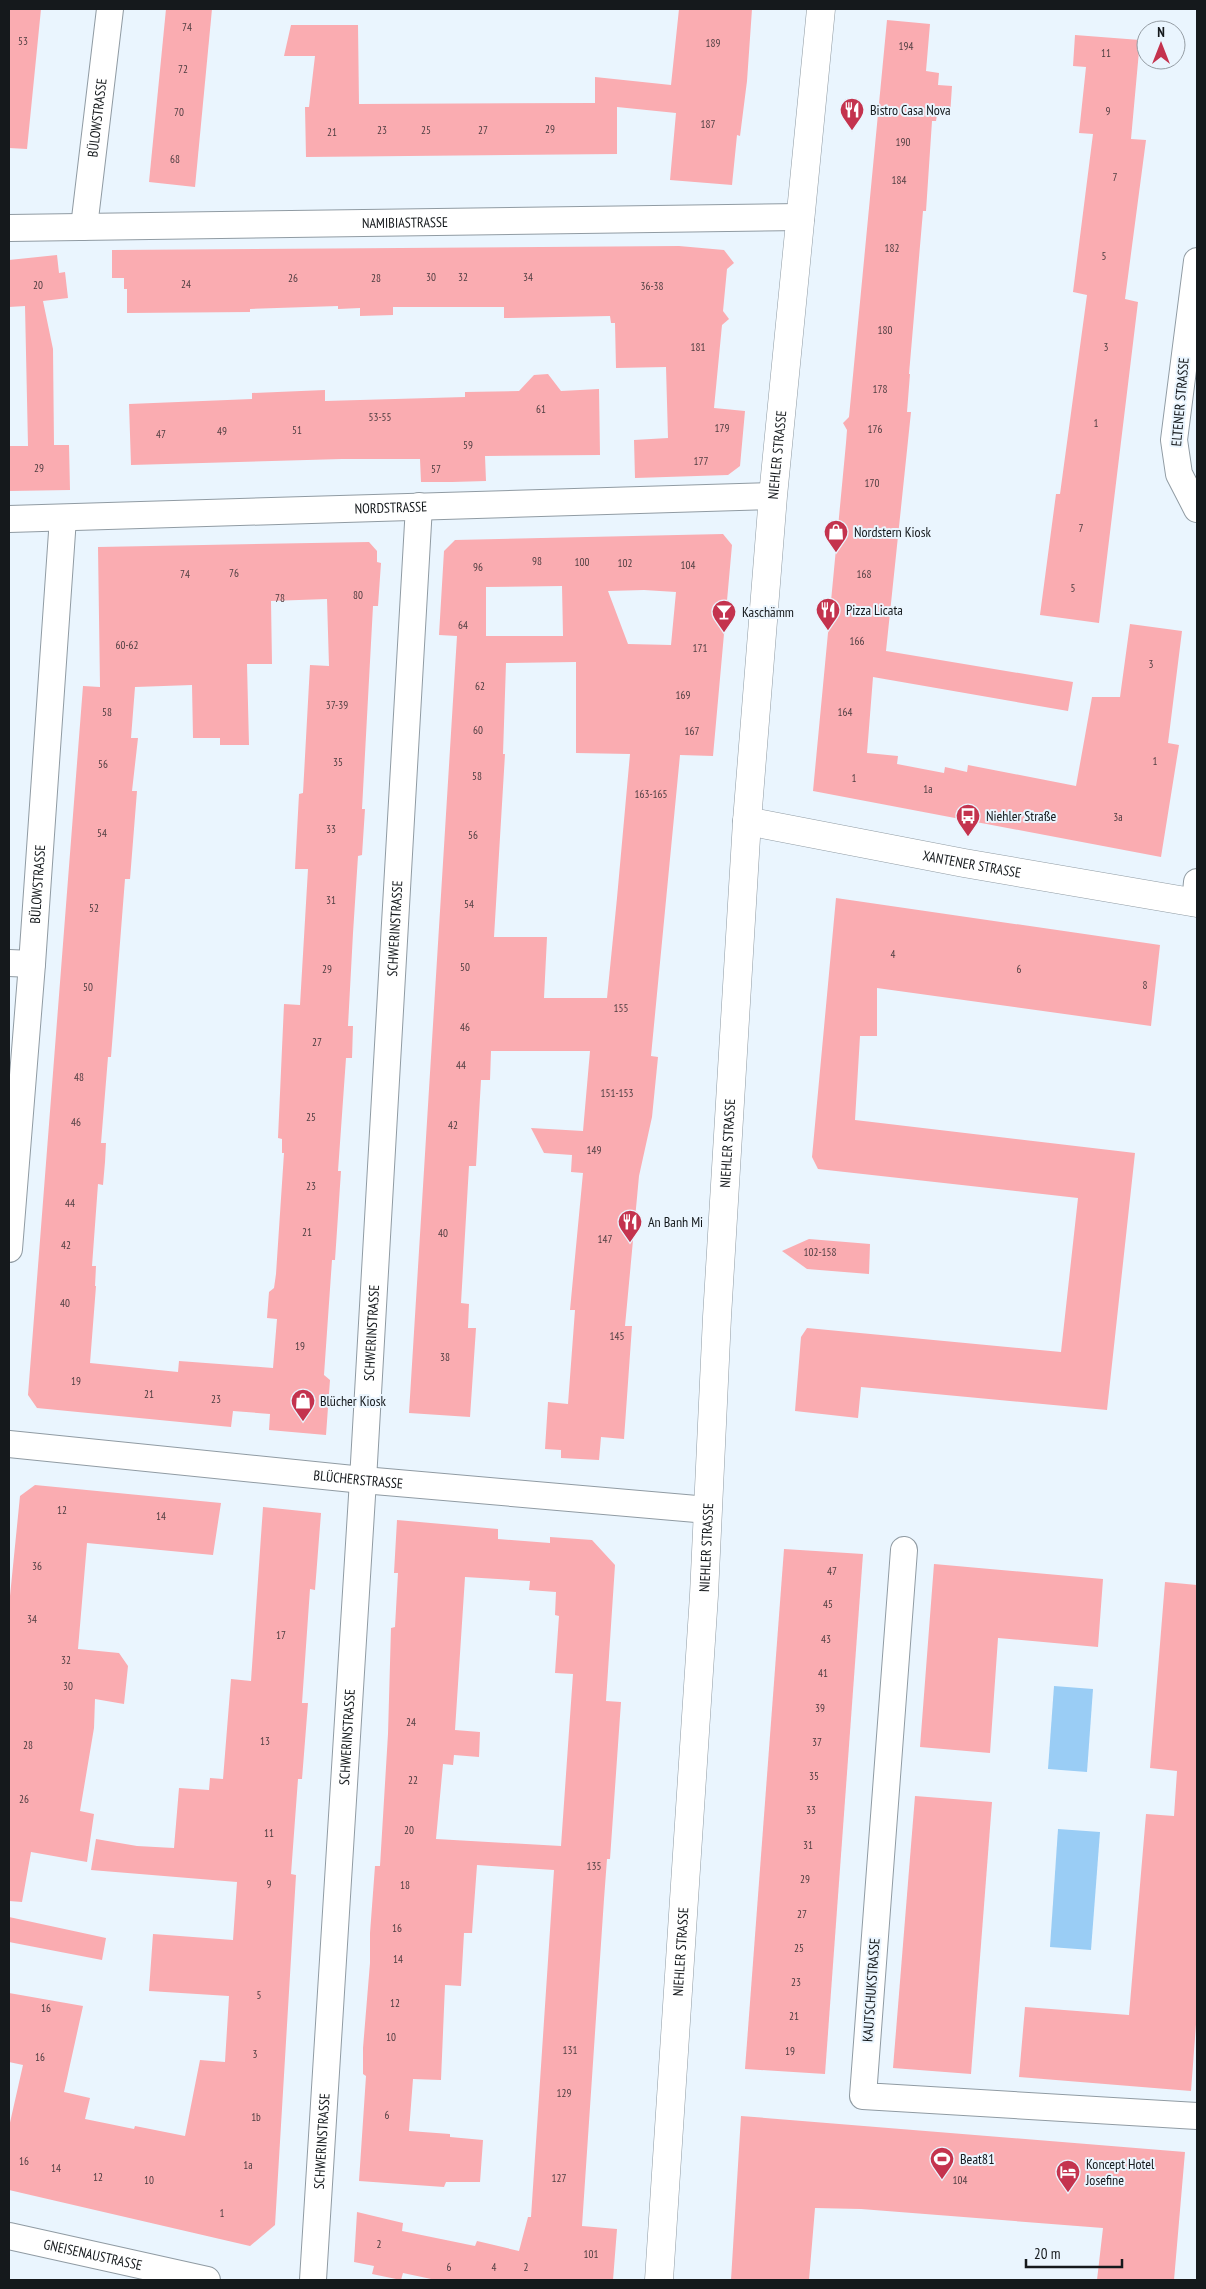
<svg xmlns="http://www.w3.org/2000/svg" width="1206" height="2289" font-family="'PT Sans Narrow',sans-serif">
<rect width="100%" height="100%" fill="#eaf5fe"/>
<!-- green -->
<g fill="#9acdf5">
<path d="M1054,1686L1093,1689L1087,1772L1048,1769Z"/>
<path d="M1058,1829L1100,1832L1091,1950L1050,1947Z"/>
</g>
<!-- building -->
<g fill="#faacb1" fill-rule="evenodd">
<path d="M9,9H41L27,149L9,148Z"/>
<path d="M166,9H212L195,187L149,182Z"/>
<path d="M679,9H752L747,81L740,136L737,135L732,185L670,180L676,113L617,107V154L306,157L305,107H309L315,56H284L291,25H358L359,104L595,103V77L671,85Z"/>
<path d="M887,20L930,24L926,71L939,73L938,85L952,86L950,116L937,115L936,121H932L926,211H923L909,374H910L907,412H911L886,651L1073,682L1068,711L873,677L867,753L898,756L897,764L944,773L945,767L967,772L968,765L1076,786L1092,697H1120L1130,624L1182,631L1168,743L1179,745L1161,857L813,791L846,443L847,430L843,423L849,417Z"/>
<path d="M1075,35L1140,40L1131,139L1146,140L1125,299L1138,302L1099,623L1040,615L1056,494H1060L1087,295L1073,292L1093,134L1079,133L1086,67L1073,66Z"/>
<path d="M679,246L724,250L734,263L727,269L723,311L729,319L722,325L714,408L745,411L740,466L728,475L635,478L634,440L668,438L666,367L616,368L615,323H611L610,316L504,318V307H393V315L360,316V308L338,309V306L250,309V312L127,313V289H124V278H112V250Z"/>
<path d="M57,255L59,273L65,272L68,298L43,301L53,349L54,445H69L70,490L9,491V446H28L25,306L9,307V260Z"/>
<path d="M548,374L561,391L599,389L600,455L485,456L486,481L452,482H421L420,459H342L131,465L129,404L252,399V393L325,390V401L465,397V392L519,391L534,375Z"/>
<path d="M723,534L732,545L713,756L680,755L651,1056L658,1057L652,1117L639,1176L625,1326H632L624,1439L601,1437L599,1460L561,1458V1450L545,1449L548,1402L568,1404L575,1310H570L583,1173L571,1172L572,1155L544,1153L531,1128L583,1131L590,1051H491L490,1080H481L476,1166H469L461,1303L469,1304L468,1328H476L470,1417L409,1413L457,636L439,635L444,551L455,540ZM562,586L563,636H486V587ZM644,590L676,592L671,645L628,644L608,591ZM576,662V753L630,754L617,898L607,998H544L547,937H494L505,754H503L506,663Z"/>
<path d="M369,542L377,551V562L381,563L378,606H373L362,809H365L362,855L358,856L353,933L348,1026H353L352,1058H346L338,1171H341L335,1260H332L324,1375L330,1380L326,1435L269,1430L270,1414L233,1411L231,1427L37,1408L28,1395L83,686L100,687L98,547ZM327,599L329,666L310,665L303,793L299,794L295,869H308L300,1005L284,1004L278,1138L282,1139V1153H284L276,1274L274,1288L269,1292L267,1318L277,1319L273,1368L179,1361L178,1372L90,1363L96,1286H95L96,1266H92L98,1184L103,1185L105,1162L106,1143H101L108,1057H111L125,879H130L137,791H132L138,738H131L135,687L192,685L193,738H220V745H249L247,664H272L271,601Z"/>
<path d="M836,898L1160,945L1151,1026L877,988V1036H860L855,1120L1135,1153L1107,1410L861,1387L858,1418L795,1411L801,1337L807,1328L1061,1352L1078,1198L818,1169L812,1157Z"/>
<path d="M809,1239L870,1244L869,1274L807,1269L782,1251Z"/>
<path d="M35,1485L221,1503L213,1555L87,1543L78,1649L119,1653L128,1666L124,1704L95,1699L94,1728L80,1811L94,1814L87,1862L31,1852L22,1902L9,1901V1606L20,1496Z"/>
<path d="M263,1507L321,1513L315,1590L310,1589L302,1703H308L302,1779H298L291,1874L296,1875L275,2225L250,2246L9,2190V2127L23,2065L9,2062V1993L83,2006L64,2092L90,2098L85,2119L134,2129L135,2126L185,2136L200,2060L225,2062L229,1996L149,1991L153,1934L233,1940L237,1882L91,1870L96,1839L137,1846L174,1848L179,1788L209,1790L210,1778L223,1779L231,1679L251,1681Z"/>
<path d="M397,1520L498,1529V1539L550,1543V1537L592,1540L615,1565L606,1701L621,1702L610,1859H607L604,1899L582,2226L617,2229L613,2280H436L403,2273L401,2280L372,2274L374,2266L354,2262L357,2212L403,2223L402,2231L475,2246L477,2241L519,2251L528,2217H531L554,1870L477,1865L472,1933H464L461,1986L445,1985L441,2080L413,2079L409,2131L450,2134V2137L483,2140L480,2182H446L444,2187L359,2181L366,2076L363,2074V2048L370,1963V1933L375,1866H380L388,1734L391,1628L395,1627L398,1573H394ZM465,1577L530,1581L529,1590L556,1592L555,1615L559,1616L555,1673L573,1674L561,1846L436,1839L443,1764L453,1765L454,1755L479,1757L480,1732L455,1730Z"/>
<path d="M784,1549L863,1554L825,2074L745,2069Z"/>
<path d="M934,1564L1103,1579L1098,1647L998,1638L990,1753L920,1747Z"/>
<path d="M1165,1582L1197,1585V2011L1191,2091L1019,2077L1025,2007L1129,2015L1146,1814L1174,1816L1177,1771L1150,1768Z"/>
<path d="M915,1796L992,1802L971,2074L893,2068Z"/>
<path d="M9,1917L106,1938L102,1960L9,1942Z"/>
<path d="M741,2116L1185,2152L1174,2280H1097L1103,2228L861,2209L815,2208L809,2280H731Z"/>
</g>
<g fill="none" stroke-linecap="round" stroke-linejoin="round">
<defs>
<g id="minor">
<path id="s1" d="M84,227L110,9"/>
<path id="s2" d="M9,228L801,217"/>
<path d="M1197,261L1174,440L1179,474L1197,509"/>
<path id="s3" d="M9,519L773,496"/>
<path d="M1195,903L1197,882"/>
<path d="M9,963L32,964"/>
<path id="s4" d="M9,1249L32,964L63,518"/>
<path id="s5" d="M9,1444L363,1480L708,1510"/>
<path d="M904,1550L863,2096L1197,2116"/>
<path id="s6" d="M9,2236L207,2280"/>
<path id="s7" d="M313,2280L363,1480L419,506"/>
</g>
<g id="tertiary">
<path id="s8" d="M747,821L964,863L1197,903"/>
<path id="s9" d="M659,2280L704,1595L717,1317L747,821L773,496L821,9"/>
</g>
</defs>
<!-- minor casing -->
<use href="#minor" stroke="#909ba3" stroke-width="28"/>
<!-- tertiary casing -->
<use href="#tertiary" stroke="#909ba3" stroke-width="29"/>
<!-- minor -->
<use href="#minor" stroke="#fff" stroke-width="26"/>
<!-- tertiary -->
<use href="#tertiary" stroke="#fff" stroke-width="28"/>
</g>
<!-- icons -->
<defs>
<symbol id="restaurant-pin" viewBox="-11 -11 22 30"><path d="M0 17L-7.5 6A9.5 9.5 0 1 1 7.5 6Z" fill="#c4334e" stroke="#eaf5fe"/><path d="M-5-6h1v4h1v-4h1v4h1v-4h1v5L-1.5 .5V6h-2V.5L-5-1ZM5-6V6H3V1.5H1.5Q1.5-4 5-6Z" fill="#fff"/></symbol>
<symbol id="shop-pin" viewBox="-11 -11 22 30"><path d="M0 17L-7.5 6A9.5 9.5 0 1 1 7.5 6Z" fill="#c4334e" stroke="#eaf5fe"/><path d="M-5-2.5h2.3a2.7 3.5 0 0 1 5.4 0H5L5.5 6h-11ZM-1.5-2.5h3a1.5 2.3 0 0 0-3 0Z" fill="#fff"/></symbol>
<symbol id="bar-pin" viewBox="-11 -11 22 30"><path d="M0 17L-7.5 6A9.5 9.5 0 1 1 7.5 6Z" fill="#c4334e" stroke="#eaf5fe"/><path d="M-6-5H6L.8 .8V4.5H3.5V6h-7V4.5H-.8V.8Z" fill="#fff"/></symbol>
<symbol id="bus-pin" viewBox="-11 -11 22 30"><path d="M0 17L-7.5 6A9.5 9.5 0 1 1 7.5 6Z" fill="#c4334e" stroke="#eaf5fe"/><path d="M-5-6H5V4H4V6H2V4H-2V6H-4V4H-5ZM-3.5-4V0h7V-4ZM-3.5 1.2v1.5H-2V1.2ZM2 1.2v1.5H3.5V1.2Z" fill="#fff"/></symbol>
<symbol id="stadium-pin" viewBox="-11 -11 22 30"><path d="M0 17L-7.5 6A9.5 9.5 0 1 1 7.5 6Z" fill="#c4334e" stroke="#eaf5fe"/><path d="M0-5a6.5 5 0 1 0 0 10a6.5 5 0 1 0 0-10ZM-3.5-1.8h7v3.6h-7Z" fill="#fff"/></symbol>
<symbol id="hotel-pin" viewBox="-11 -11 22 30"><path d="M0 17L-7.5 6A9.5 9.5 0 1 1 7.5 6Z" fill="#c4334e" stroke="#eaf5fe"/><path d="M-6-4.5h1.5V1H6V5H4.5V3h-9V5H-6ZM-4 0a1.8 1.8 0 1 1 3.6 0ZM.5 0V-2.5h3Q6-2.5 6 0Z" fill="#fff"/></symbol>
</defs>
<g fill-rule="evenodd">
<use href="#restaurant-pin" x="838" y="96" width="28" height="38"/>
<use href="#shop-pin" x="822" y="518" width="28" height="38"/>
<use href="#restaurant-pin" x="814" y="596" width="28" height="38"/>
<use href="#bar-pin" x="710" y="598" width="28" height="38"/>
<use href="#bus-pin" x="954" y="802" width="28" height="38"/>
<use href="#restaurant-pin" x="616" y="1208" width="28" height="38"/>
<use href="#shop-pin" x="289" y="1387" width="28" height="38"/>
<use href="#stadium-pin" x="928" y="2145" width="28" height="38"/>
<use href="#hotel-pin" x="1054" y="2158" width="28" height="38"/>
</g>
<g text-anchor="middle" stroke-width="4" stroke-linejoin="round" paint-order="stroke">
<!-- number labels -->
<g font-size="11" fill="#4e3e41">
<text x="187" y="31">74</text>
<text x="23" y="45">53</text>
<text x="713" y="47">189</text>
<text x="906" y="50">194</text>
<text x="1106" y="57">11</text>
<text x="183" y="73">72</text>
<text x="1108" y="115">9</text>
<text x="179" y="116">70</text>
<text x="708" y="128">187</text>
<text x="550" y="133">29</text>
<text x="382" y="134">23</text>
<text x="426" y="134">25</text>
<text x="483" y="134">27</text>
<text x="332" y="136">21</text>
<text x="903" y="146">190</text>
<text x="175" y="163">68</text>
<text x="1115" y="181">7</text>
<text x="899" y="184">184</text>
<text x="892" y="252">182</text>
<text x="1104" y="260">5</text>
<text x="431" y="281">30</text>
<text x="463" y="281">32</text>
<text x="528" y="281">34</text>
<text x="293" y="282">26</text>
<text x="376" y="282">28</text>
<text x="186" y="288">24</text>
<text x="38" y="289">20</text>
<text x="652" y="290">36-38</text>
<text x="885" y="334">180</text>
<text x="698" y="351">181</text>
<text x="1106" y="351">3</text>
<text x="880" y="393">178</text>
<text x="541" y="413">61</text>
<text x="380" y="421">53-55</text>
<text x="1096" y="427">1</text>
<text x="722" y="432">179</text>
<text x="875" y="433">176</text>
<text x="297" y="434">51</text>
<text x="222" y="435">49</text>
<text x="161" y="438">47</text>
<text x="468" y="449">59</text>
<text x="701" y="465">177</text>
<text x="39" y="472">29</text>
<text x="436" y="473">57</text>
<text x="872" y="487">170</text>
<text x="1081" y="532">7</text>
<text x="537" y="565">98</text>
<text x="582" y="566">100</text>
<text x="625" y="567">102</text>
<text x="688" y="569">104</text>
<text x="478" y="571">96</text>
<text x="234" y="577">76</text>
<text x="185" y="578">74</text>
<text x="864" y="578">168</text>
<text x="1073" y="592">5</text>
<text x="358" y="599">80</text>
<text x="280" y="602">78</text>
<text x="463" y="629">64</text>
<text x="857" y="645">166</text>
<text x="127" y="649">60-62</text>
<text x="700" y="652">171</text>
<text x="1151" y="668">3</text>
<text x="480" y="690">62</text>
<text x="683" y="699">169</text>
<text x="337" y="709">37-39</text>
<text x="107" y="716">58</text>
<text x="845" y="716">164</text>
<text x="478" y="734">60</text>
<text x="692" y="735">167</text>
<text x="1155" y="765">1</text>
<text x="338" y="766">35</text>
<text x="103" y="768">56</text>
<text x="477" y="780">58</text>
<text x="854" y="782">1</text>
<text x="928" y="793">1a</text>
<text x="651" y="798">163-165</text>
<text x="1118" y="821">3a</text>
<text x="331" y="833">33</text>
<text x="102" y="837">54</text>
<text x="473" y="839">56</text>
<text x="331" y="904">31</text>
<text x="469" y="908">54</text>
<text x="94" y="912">52</text>
<text x="893" y="958">4</text>
<text x="465" y="971">50</text>
<text x="327" y="973">29</text>
<text x="1019" y="973">6</text>
<text x="1145" y="989">8</text>
<text x="88" y="991">50</text>
<text x="621" y="1012">155</text>
<text x="465" y="1031">46</text>
<text x="317" y="1046">27</text>
<text x="461" y="1069">44</text>
<text x="79" y="1081">48</text>
<text x="617" y="1097">151-153</text>
<text x="311" y="1121">25</text>
<text x="76" y="1126">46</text>
<text x="453" y="1129">42</text>
<text x="594" y="1154">149</text>
<text x="311" y="1190">23</text>
<text x="70" y="1207">44</text>
<text x="307" y="1236">21</text>
<text x="443" y="1237">40</text>
<text x="605" y="1243">147</text>
<text x="66" y="1249">42</text>
<text x="820" y="1256">102-158</text>
<text x="65" y="1307">40</text>
<text x="617" y="1340">145</text>
<text x="300" y="1350">19</text>
<text x="445" y="1361">38</text>
<text x="76" y="1385">19</text>
<text x="149" y="1398">21</text>
<text x="216" y="1403">23</text>
<text x="62" y="1514">12</text>
<text x="161" y="1520">14</text>
<text x="37" y="1570">36</text>
<text x="832" y="1575">47</text>
<text x="828" y="1608">45</text>
<text x="32" y="1623">34</text>
<text x="281" y="1639">17</text>
<text x="826" y="1643">43</text>
<text x="66" y="1664">32</text>
<text x="823" y="1677">41</text>
<text x="68" y="1690">30</text>
<text x="820" y="1712">39</text>
<text x="411" y="1726">24</text>
<text x="265" y="1745">13</text>
<text x="817" y="1746">37</text>
<text x="28" y="1749">28</text>
<text x="814" y="1780">35</text>
<text x="413" y="1784">22</text>
<text x="24" y="1803">26</text>
<text x="811" y="1814">33</text>
<text x="409" y="1834">20</text>
<text x="269" y="1837">11</text>
<text x="808" y="1849">31</text>
<text x="594" y="1870">135</text>
<text x="805" y="1883">29</text>
<text x="269" y="1888">9</text>
<text x="405" y="1889">18</text>
<text x="802" y="1918">27</text>
<text x="397" y="1932">16</text>
<text x="799" y="1952">25</text>
<text x="398" y="1963">14</text>
<text x="796" y="1986">23</text>
<text x="259" y="1999">5</text>
<text x="395" y="2007">12</text>
<text x="46" y="2012">16</text>
<text x="794" y="2020">21</text>
<text x="391" y="2041">10</text>
<text x="570" y="2054">131</text>
<text x="790" y="2055">19</text>
<text x="255" y="2058">3</text>
<text x="40" y="2061">16</text>
<text x="564" y="2097">129</text>
<text x="387" y="2119">6</text>
<text x="256" y="2121">1b</text>
<text x="24" y="2165">16</text>
<text x="248" y="2169">1a</text>
<text x="56" y="2172">14</text>
<text x="98" y="2181">12</text>
<text x="559" y="2182">127</text>
<text x="149" y="2184">10</text>
<text x="960" y="2184">104</text>
<text x="222" y="2217">1</text>
<text x="379" y="2248">2</text>
<text x="591" y="2258">101</text>
<text x="449" y="2271">6</text>
<text x="494" y="2271">4</text>
<text x="526" y="2271">2</text>
</g>
<!-- poi labels -->
<g font-size="14" fill="#15191c" stroke="#eaf5fe" text-anchor="start">
<text x="870" y="115">Bistro Casa Nova</text>
<text x="854" y="537">Nordstern Kiosk</text>
<text x="846" y="615">Pizza Licata</text>
<text x="742" y="617">Kaschämm</text>
<text x="986" y="821">Niehler Straße</text>
<text x="648" y="1227">An Banh Mi</text>
<text x="320" y="1406">Blücher Kiosk</text>
<text x="960" y="2164">Beat81</text>
<text x="1086" y="2169">Koncept Hotel<tspan x="1086" dy="16">Josefine</tspan></text>
</g>
<!-- street labels -->
<g font-size="14" fill="#15191c" stroke="#eaf5fe">
<text dy="5" stroke="none"><textPath href="#s1" startOffset="110">BÜLOWSTRASSE</textPath></text>
<text dy="5" stroke="none"><textPath href="#s2" startOffset="396">NAMIBIASTRASSE</textPath></text>
<text transform="translate(1180 402) rotate(-85)" y="5">ELTENER STRASSE</text>
<text dy="5" stroke="none"><textPath href="#s9" startOffset="1829">NIEHLER STRASSE</textPath></text>
<text dy="5" stroke="none"><textPath href="#s3" startOffset="382">NORDSTRASSE</textPath></text>
<text dy="5" stroke="none"><textPath href="#s8" startOffset="229">XANTENER STRASSE</textPath></text>
<text dy="5" stroke="none"><textPath href="#s4" startOffset="366">BÜLOWSTRASSE</textPath></text>
<text dy="5" stroke="none"><textPath href="#s7" startOffset="1354">SCHWERINSTRASSE</textPath></text>
<text dy="5" stroke="none"><textPath href="#s9" startOffset="1139">NIEHLER STRASSE</textPath></text>
<text dy="5" stroke="none"><textPath href="#s7" startOffset="949">SCHWERINSTRASSE</textPath></text>
<text dy="5" stroke="none"><textPath href="#s5" startOffset="351">BLÜCHERSTRASSE</textPath></text>
<text dy="5" stroke="none"><textPath href="#s9" startOffset="734">NIEHLER STRASSE</textPath></text>
<text dy="5" stroke="none"><textPath href="#s7" startOffset="544">SCHWERINSTRASSE</textPath></text>
<text dy="5" stroke="none"><textPath href="#s9" startOffset="329">NIEHLER STRASSE</textPath></text>
<text transform="translate(871 1990) rotate(-86)" y="5">KAUTSCHUKSTRASSE</text>
<text dy="5" stroke="none"><textPath href="#s7" startOffset="139">SCHWERINSTRASSE</textPath></text>
<text dy="5" stroke="none"><textPath href="#s6" startOffset="86">GNEISENAUSTRASSE</textPath></text>
</g>
</g>
<!-- border -->
<rect width="1206" height="2289" fill="none" stroke="#15191c" stroke-width="20"/>
<!-- north arrow -->
<g transform="translate(1161 45)"><circle r="24" fill="#eaf5fe" stroke="#959da4"/>
<path d="M0-4L9 19L0 12L-9 19Z" fill="#c4334e"/>
<text y="-8" font-size="14" font-weight="bold" text-anchor="middle" fill="#15191c">N</text>
</g>
<!-- scale -->
<path d="M1026 2259v8h96v-8" fill="none" stroke="#15191c" stroke-width="2.5"/>
<text x="1034" y="2259" font-size="15" fill="#15191c" stroke="#eaf5fe" stroke-width="4" paint-order="stroke">20 m</text>
</svg>
